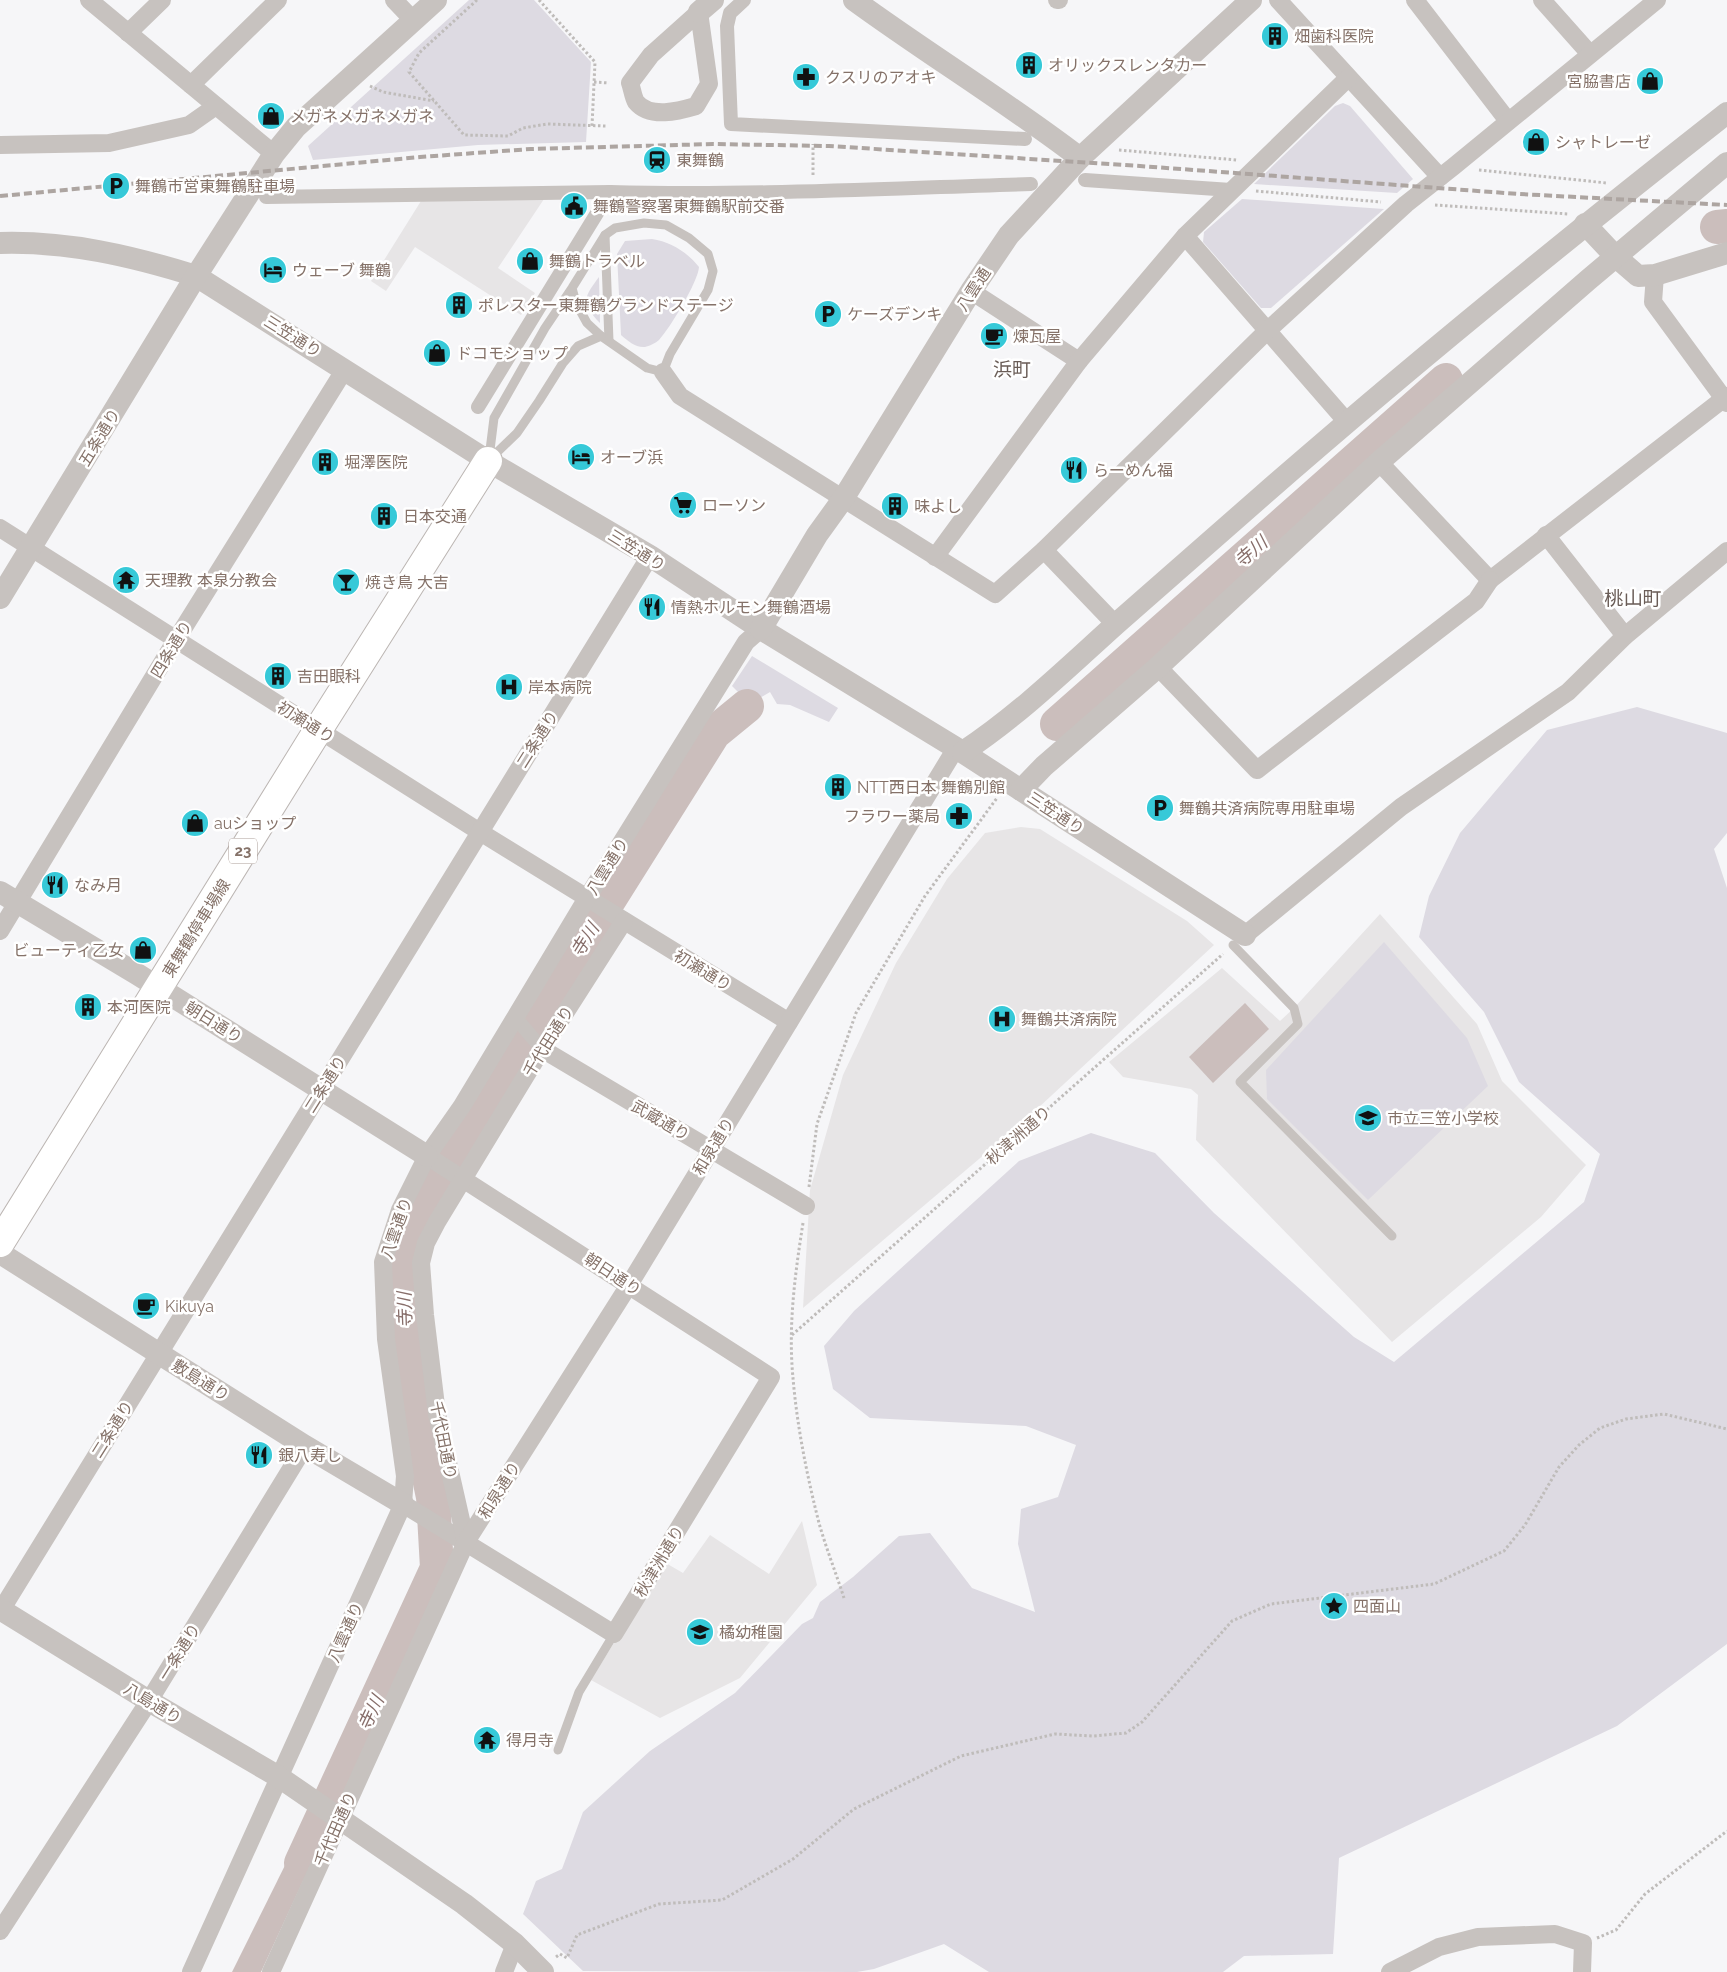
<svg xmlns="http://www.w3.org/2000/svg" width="1727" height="1972" font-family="Raleway,'Noto Sans JP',sans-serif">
<rect width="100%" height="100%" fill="#f6f6f8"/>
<!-- built -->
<g fill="#e7e5e6">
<path d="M544,199L498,268L535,293L521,315L415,247L386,291L371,281L421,201Z"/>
<path d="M1021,827L1040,829L1187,921L1214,945L1024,1121L803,1308L810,1190L843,1075L896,963L947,879L985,833Z"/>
<path d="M1380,914L1477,1024L1502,1081L1586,1165L1541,1217L1392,1342L1196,1140L1198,1095L1191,1089L1123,1077L1109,1062L1222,968L1280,1021L1294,1008Z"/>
<path d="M802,1521L817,1585L740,1678L660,1718L591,1680L664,1562L683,1573L710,1535L769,1574Z"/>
</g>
<!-- green -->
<g fill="#dddae2">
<path d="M469,0H534L591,62L586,142L478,145L313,160L308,146Z"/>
<path d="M1343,103L1350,106L1413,179L1397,193L1254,184L1335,106Z"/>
<path d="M1242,199L1384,209L1271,308H1261L1203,242L1204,232Z"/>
<path d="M652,239C671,242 687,252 699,267C698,282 670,328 659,340C656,343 649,346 645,347C636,348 628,341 621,335L617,254L625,241Z"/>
<path d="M599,277L600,323C580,303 584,297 599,277Z"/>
<path d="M752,656L838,708L829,722L790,705L777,704L770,692L750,704L732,686Z"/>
<path d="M1637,707L1727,733V833L1714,849L1727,888V1644L1617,1726L1339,1858L1333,1954L1244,1956L1223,1972H989L944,1944L874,1969L857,1972L583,1971L523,1914L536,1881L562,1869L583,1812L650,1751L735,1693L802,1624L813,1618L820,1602L853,1577L899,1536L930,1533L972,1588L1035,1612L1018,1544L1021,1509L1058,1497L1076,1445L1026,1426L870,1418L833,1389L824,1346L854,1311L1019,1161L1091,1133L1155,1153L1214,1213L1354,1337L1394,1362L1584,1202L1600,1154L1519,1082L1484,1012L1419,937L1429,896L1460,833L1547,730Z"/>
<path d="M1384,942L1467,1038L1488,1086L1368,1200L1267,1099L1266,1070Z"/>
</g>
<!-- water -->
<g fill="#cbbebc">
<path d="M1245,1003L1269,1029L1213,1083L1189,1057Z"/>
<path d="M310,1815L328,1827L261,1972H232Z"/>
</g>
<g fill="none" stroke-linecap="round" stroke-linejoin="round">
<!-- river -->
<g stroke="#cbbebc" stroke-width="34">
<path d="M1717,227L1727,226"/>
<path d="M1057,724L1446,380"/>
<path d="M301,1863L437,1568L433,1497L421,1439L404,1325V1262L410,1221L445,1167L452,1150L714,733L747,706"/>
</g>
<defs>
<path id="primary" d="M0,1243L318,730L488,461"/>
</defs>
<!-- primary casing -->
<use href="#primary" stroke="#bcb6b3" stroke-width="30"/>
<!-- path -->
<g stroke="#bfbcba" stroke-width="3" stroke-dasharray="2.5 2.5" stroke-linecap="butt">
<path d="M477,0L419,53L409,72L464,135L508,136L523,128L547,124L606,126"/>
<path d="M539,0L595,62L592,126"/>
<path d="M594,82L609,83"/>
<path d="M370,86L383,92L434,101"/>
<path d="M1119,150L1237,160"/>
<path d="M1479,170L1607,183"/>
<path d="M813,175V144"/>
<path d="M1256,191L1381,202"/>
<path d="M1435,205L1569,214"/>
<path d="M809,1187L817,1124L856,1013L925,896L997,798"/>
<path d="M803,1223C795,1274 788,1326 793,1378C797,1426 807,1476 819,1523C826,1548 836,1573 844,1598"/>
<path d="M792,1335L1223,954"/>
<path d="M1597,1938L1616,1930L1645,1894L1727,1831"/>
<path d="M556,1957L560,1954L567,1958L577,1935L659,1904L722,1900L793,1859L854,1809L961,1756L1055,1734L1093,1736L1126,1733L1142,1722L1232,1621L1271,1604L1434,1584L1504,1551L1525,1525L1559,1467L1579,1445L1600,1428L1626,1419L1664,1414L1727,1429"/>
</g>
<!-- service -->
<g stroke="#c7c2bf" stroke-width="9">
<path d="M605,235L609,341"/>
<path d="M489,458L494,418L545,328L572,288L605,235L615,228L644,223L666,225L689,238L708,254L713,271L708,290L670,354L663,372L647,368L601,336L587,323L576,303L572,288"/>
<path d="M490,459L517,433L539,401L563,363L578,346L601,336"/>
<path d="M1233,945L1294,1008L1298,1024L1240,1082L1392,1236"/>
<path d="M558,1750L579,1692L614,1634"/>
</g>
<!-- pedestrian -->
<g stroke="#c7c2bf" stroke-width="14">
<path d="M744,0L730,13L727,26L731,124L1025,139"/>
<path d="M1085,180L1231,190"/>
<path d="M266,197L610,192"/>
<path d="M478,407L610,192C750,196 891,188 1031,184"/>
<path d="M515,1017L542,1049"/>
</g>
<!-- minor -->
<g stroke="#c7c2bf" stroke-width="18">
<path d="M89,0L274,154"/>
<path d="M394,0L414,21"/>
<path d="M1057,0H1059"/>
<path d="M1278,0L1440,177"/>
<path d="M1415,0L1508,121"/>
<path d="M1542,0L1590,54"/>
<path d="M699,12L709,84L696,106C679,111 650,119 636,102C633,97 632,88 630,83L651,55Z"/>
<path d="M128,33L162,0"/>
<path d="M191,85L278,0"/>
<path d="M0,145L109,143L189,125L216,106"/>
<path d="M1185,236L1347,422"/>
<path d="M1655,275L1653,302L1727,403"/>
<path d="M971,291L1079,361"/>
<path d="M663,372L680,396L995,594L1044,550L1268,330L1406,204L1453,167L1657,0"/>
<path d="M1379,462L1490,580L1727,396"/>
<path d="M0,528L480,832L789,1022"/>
<path d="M1546,535L1625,636"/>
<path d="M1044,550L1116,625"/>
<path d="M935,557L1079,361L1185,236L1348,78"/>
<path d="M1158,667L1257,770L1476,601L1490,580"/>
<path d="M0,931L176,640L345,369"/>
<path d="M1245,935L1401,807L1568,692L1625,636L1727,551"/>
<path d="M542,1049L806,1206"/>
<path d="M403,1504L614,1634L771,1377L427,1156"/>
<path d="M466,1542L437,1414L425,1315L421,1263L426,1243L437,1222L542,1049L624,921"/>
<path d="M0,1612L650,556"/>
<path d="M0,1931L149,1701L305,1446"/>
<path d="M191,1972L403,1504L405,1476L386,1339L383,1262L400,1210L427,1156L462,1106L587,898L746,642L761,629"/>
<path d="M271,1972L466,1542L629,1285L956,748"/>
<path d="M504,1972L515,1944"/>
<path d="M1390,1972L1439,1947L1478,1937L1555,1934L1583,1943L1582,1972"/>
</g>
<!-- tertiary -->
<g stroke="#c7c2bf" stroke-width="22">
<path d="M854,0C928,54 1007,102 1080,158"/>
<path d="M699,12L713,0"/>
<path d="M1585,224L1616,257L1638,276L1655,275L1727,253"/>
<path d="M0,243C68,241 132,256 196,276L488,461L650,556L761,629L956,748L1245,935"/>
<path d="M0,598L196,276L274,154L296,127L436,0"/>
<path d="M761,629L817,535L843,499L971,291L1009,235L1080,158L1251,0"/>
<path d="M963,752C1019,715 1066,669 1116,624C1165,581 1214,538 1263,495C1414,363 1569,237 1727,113"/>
<path d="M1021,790L1044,766L1158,667L1379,462L1588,280L1727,163"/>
<path d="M0,892L137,974L427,1156"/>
<path d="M0,1253L305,1446L403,1504"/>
<path d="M0,1609L149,1701L279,1777L464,1904L515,1944L543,1972"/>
</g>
<!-- primary -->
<use href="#primary" stroke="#fff" stroke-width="28"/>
<!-- rail -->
<path stroke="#ada5a1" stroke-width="4" stroke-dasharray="8 4" stroke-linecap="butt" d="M0,196L420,157L531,149L713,144L829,146L1140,166L1519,194L1727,205"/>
</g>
<!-- icons -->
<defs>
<symbol id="building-disc" viewBox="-11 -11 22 22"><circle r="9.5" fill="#36c9d8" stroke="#fff"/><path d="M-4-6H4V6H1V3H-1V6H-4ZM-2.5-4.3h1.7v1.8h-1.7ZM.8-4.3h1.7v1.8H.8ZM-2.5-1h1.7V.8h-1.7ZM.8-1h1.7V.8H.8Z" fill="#111"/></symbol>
<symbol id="pharmacy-disc" viewBox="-11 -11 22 22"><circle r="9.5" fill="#36c9d8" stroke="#fff"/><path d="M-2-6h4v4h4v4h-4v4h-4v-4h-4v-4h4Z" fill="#111"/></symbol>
<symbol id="shop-disc" viewBox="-11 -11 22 22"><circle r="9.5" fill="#36c9d8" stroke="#fff"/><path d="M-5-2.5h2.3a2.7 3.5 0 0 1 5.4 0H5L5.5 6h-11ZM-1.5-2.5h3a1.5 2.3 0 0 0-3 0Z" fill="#111"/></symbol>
<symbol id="station-disc" viewBox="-11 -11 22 22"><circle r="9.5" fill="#36c9d8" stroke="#fff"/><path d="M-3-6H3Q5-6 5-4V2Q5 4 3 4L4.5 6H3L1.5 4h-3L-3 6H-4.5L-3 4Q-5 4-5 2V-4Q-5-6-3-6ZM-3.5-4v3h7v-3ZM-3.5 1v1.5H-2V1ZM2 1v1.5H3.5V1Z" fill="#111"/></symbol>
<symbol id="parking-disc" viewBox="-11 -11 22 22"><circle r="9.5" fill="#36c9d8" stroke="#fff"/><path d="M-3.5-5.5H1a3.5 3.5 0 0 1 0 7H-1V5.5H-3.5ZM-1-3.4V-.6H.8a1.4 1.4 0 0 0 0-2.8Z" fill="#111"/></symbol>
<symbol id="civic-disc" viewBox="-11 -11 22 22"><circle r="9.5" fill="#36c9d8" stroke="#fff"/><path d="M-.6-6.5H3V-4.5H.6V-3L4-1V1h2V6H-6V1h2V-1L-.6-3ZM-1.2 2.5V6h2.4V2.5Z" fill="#111"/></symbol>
<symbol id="hotel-disc" viewBox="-11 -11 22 22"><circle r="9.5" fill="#36c9d8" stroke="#fff"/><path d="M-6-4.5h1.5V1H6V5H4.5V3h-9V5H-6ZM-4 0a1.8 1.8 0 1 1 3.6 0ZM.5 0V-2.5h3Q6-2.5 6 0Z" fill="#111"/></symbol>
<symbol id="cafe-disc" viewBox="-11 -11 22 22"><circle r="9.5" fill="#36c9d8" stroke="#fff"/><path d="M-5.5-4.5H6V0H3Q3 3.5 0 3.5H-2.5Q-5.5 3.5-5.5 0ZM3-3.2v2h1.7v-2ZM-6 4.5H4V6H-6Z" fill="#111"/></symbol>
<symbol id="restaurant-disc" viewBox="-11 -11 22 22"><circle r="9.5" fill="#36c9d8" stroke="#fff"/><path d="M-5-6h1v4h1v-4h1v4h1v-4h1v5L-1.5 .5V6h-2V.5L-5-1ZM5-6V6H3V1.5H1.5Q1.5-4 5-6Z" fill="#111"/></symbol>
<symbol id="supermarket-disc" viewBox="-11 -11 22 22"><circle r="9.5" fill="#36c9d8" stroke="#fff"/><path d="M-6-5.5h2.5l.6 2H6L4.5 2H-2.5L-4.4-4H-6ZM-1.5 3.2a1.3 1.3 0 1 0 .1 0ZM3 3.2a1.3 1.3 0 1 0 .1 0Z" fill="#111"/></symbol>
<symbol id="temple-disc" viewBox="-11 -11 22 22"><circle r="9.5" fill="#36c9d8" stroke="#fff"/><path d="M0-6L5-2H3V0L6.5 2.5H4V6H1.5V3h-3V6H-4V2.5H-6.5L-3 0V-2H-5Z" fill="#111"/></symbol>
<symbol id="bar-disc" viewBox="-11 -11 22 22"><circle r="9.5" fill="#36c9d8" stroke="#fff"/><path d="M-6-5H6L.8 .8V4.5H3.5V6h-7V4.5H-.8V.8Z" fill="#111"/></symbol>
<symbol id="hospital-disc" viewBox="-11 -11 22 22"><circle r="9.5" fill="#36c9d8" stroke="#fff"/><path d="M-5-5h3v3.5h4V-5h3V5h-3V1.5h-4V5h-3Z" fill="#111"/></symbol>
<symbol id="school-disc" viewBox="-11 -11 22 22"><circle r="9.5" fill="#36c9d8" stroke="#fff"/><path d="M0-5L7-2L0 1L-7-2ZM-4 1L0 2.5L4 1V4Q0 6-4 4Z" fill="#111"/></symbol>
<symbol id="sight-disc" viewBox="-11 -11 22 22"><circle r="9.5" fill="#36c9d8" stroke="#fff"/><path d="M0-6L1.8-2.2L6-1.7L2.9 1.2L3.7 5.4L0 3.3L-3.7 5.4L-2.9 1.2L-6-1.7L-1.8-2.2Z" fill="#111"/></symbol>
</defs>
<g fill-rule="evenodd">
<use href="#building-disc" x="1259" y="20" width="32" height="32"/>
<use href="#building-disc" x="1013" y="49" width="32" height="32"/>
<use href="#pharmacy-disc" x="790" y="61" width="32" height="32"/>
<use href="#shop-disc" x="1634" y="65" width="32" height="32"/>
<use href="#shop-disc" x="255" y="100" width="32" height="32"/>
<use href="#shop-disc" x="1520" y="126" width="32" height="32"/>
<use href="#station-disc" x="641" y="144" width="32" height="32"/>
<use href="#parking-disc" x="100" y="170" width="32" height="32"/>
<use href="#civic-disc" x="558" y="190" width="32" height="32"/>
<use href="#shop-disc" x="514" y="245" width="32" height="32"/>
<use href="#hotel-disc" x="257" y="254" width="32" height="32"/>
<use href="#building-disc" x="443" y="289" width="32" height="32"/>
<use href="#parking-disc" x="812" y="298" width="32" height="32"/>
<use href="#cafe-disc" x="978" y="320" width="32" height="32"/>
<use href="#shop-disc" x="421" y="337" width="32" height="32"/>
<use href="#hotel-disc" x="565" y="441" width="32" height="32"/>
<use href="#building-disc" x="309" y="446" width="32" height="32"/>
<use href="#restaurant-disc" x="1058" y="454" width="32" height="32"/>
<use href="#supermarket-disc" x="667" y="489" width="32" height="32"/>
<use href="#building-disc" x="879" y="490" width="32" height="32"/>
<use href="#building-disc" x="368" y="500" width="32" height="32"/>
<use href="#temple-disc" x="110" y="564" width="32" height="32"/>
<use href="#bar-disc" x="330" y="566" width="32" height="32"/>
<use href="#restaurant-disc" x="636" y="591" width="32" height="32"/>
<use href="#building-disc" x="262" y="660" width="32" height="32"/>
<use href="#hospital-disc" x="493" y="671" width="32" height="32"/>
<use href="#building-disc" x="822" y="771" width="32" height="32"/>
<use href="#parking-disc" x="1144" y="792" width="32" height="32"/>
<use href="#pharmacy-disc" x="943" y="800" width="32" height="32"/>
<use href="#shop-disc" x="179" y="807" width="32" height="32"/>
<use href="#restaurant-disc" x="39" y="869" width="32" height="32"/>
<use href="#shop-disc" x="127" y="934" width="32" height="32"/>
<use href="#building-disc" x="72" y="991" width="32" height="32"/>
<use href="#hospital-disc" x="986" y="1003" width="32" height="32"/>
<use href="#school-disc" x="1352" y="1102" width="32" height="32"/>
<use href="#cafe-disc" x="130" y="1290" width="32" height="32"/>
<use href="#restaurant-disc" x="243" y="1439" width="32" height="32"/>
<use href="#sight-disc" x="1318" y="1590" width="32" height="32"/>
<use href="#school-disc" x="684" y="1616" width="32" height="32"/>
<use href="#temple-disc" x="471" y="1724" width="32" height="32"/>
</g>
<g text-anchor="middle" stroke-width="5" stroke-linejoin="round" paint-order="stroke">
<!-- shield labels -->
<rect fill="#fff" stroke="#aa9c96" stroke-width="1" x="229" y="838.5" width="28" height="25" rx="4"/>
<g font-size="15" font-weight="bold" fill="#857269">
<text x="243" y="856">23</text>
</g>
<!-- poi labels -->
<g font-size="16" fill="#857269" stroke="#fff" text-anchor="start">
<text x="1294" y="42">畑歯科医院</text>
<text x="1048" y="71">オリックスレンタカー</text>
<text x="825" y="83">クスリのアオキ</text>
<text x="1631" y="87" text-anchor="end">宮脇書店</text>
<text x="290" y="122">メガネメガネメガネ</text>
<text x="1555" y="148">シャトレーゼ</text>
<text x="676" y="166">東舞鶴</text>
<text x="135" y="192">舞鶴市営東舞鶴駐車場</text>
<text x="593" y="212">舞鶴警察署東舞鶴駅前交番</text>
<text x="549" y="267">舞鶴トラベル</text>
<text x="292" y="276">ウェーブ 舞鶴</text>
<text x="478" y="311">ポレスター東舞鶴グランドステージ</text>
<text x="847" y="320">ケーズデンキ</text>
<text x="1013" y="342">煉瓦屋</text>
<text x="456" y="359">ドコモショップ</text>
<text x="600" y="463">オーブ浜</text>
<text x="344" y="468">堀澤医院</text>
<text x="1093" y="476">らーめん福</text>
<text x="702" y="511">ローソン</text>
<text x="914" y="512">味よし</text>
<text x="403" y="522">日本交通</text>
<text x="145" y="586">天理教 本泉分教会</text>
<text x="365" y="588">焼き鳥 大吉</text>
<text x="671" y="613">情熱ホルモン舞鶴酒場</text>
<text x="297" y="682">吉田眼科</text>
<text x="528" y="693">岸本病院</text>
<text x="857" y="793">NTT西日本 舞鶴別館</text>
<text x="1179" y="814">舞鶴共済病院専用駐車場</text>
<text x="940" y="822" text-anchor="end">フラワー薬局</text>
<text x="214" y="829">auショップ</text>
<text x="74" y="891">なみ月</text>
<text x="124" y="956" text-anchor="end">ビューティ乙女</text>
<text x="107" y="1013">本河医院</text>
<text x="1021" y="1025">舞鶴共済病院</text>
<text x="1387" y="1124">市立三笠小学校</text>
<text x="165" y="1312">Kikuya</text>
<text x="278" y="1461">銀八寿し</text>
<text x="1353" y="1612">四面山</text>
<text x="719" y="1638">橘幼稚園</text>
<text x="506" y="1746">得月寺</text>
</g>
<!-- street labels -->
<g font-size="16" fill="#857269" stroke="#fff">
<text transform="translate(973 289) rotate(-57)" y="6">八雲通</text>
<text transform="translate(293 336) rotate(32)" y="6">三笠通り</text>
<text transform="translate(99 437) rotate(-59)" y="6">五条通り</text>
<text transform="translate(637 550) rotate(32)" y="6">三笠通り</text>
<text transform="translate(171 649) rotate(-59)" y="6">四条通り</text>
<text transform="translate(306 722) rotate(32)" y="6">初瀬通り</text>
<text transform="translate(537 739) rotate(-58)" y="6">二条通り</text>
<text transform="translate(1056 813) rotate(33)" y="6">三笠通り</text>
<text transform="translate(607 866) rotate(-58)" y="6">八雲通り</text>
<text transform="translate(196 928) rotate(-58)" y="6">東舞鶴停車場線</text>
<text transform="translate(703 970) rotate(31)" y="6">初瀬通り</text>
<text transform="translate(214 1022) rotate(32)" y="6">朝日通り</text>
<text transform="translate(548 1041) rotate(-58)" y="6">千代田通り</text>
<text transform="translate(325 1084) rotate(-58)" y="6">二条通り</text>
<text transform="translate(661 1120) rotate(30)" y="6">武蔵通り</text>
<text transform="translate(1018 1135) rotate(-41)" y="6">秋津洲通り</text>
<text transform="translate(713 1146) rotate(-59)" y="6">和泉通り</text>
<text transform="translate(396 1228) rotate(-71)" y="6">八雲通り</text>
<text transform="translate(613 1274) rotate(33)" y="6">朝日通り</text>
<text transform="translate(201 1380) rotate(32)" y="6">敷島通り</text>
<text transform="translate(112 1429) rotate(-58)" y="6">二条通り</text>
<text transform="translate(444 1440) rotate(79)" y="6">千代田通り</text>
<text transform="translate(499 1490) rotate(-58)" y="6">和泉通り</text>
<text transform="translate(659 1561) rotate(-59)" y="6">秋津洲通り</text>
<text transform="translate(345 1632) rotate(-66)" y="6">八雲通り</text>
<text transform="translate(179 1652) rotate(-58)" y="6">一条通り</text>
<text transform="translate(153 1703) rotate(31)" y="6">八島通り</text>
<text transform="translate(335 1829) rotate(-66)" y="6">千代田通り</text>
</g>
<!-- water labels -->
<g font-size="18" font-style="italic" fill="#876e6a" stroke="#fff">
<text transform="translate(1251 552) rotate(-41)" y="6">寺川</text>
<text transform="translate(585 940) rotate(-58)" y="6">寺川</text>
<text transform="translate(405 1310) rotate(-92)" y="6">寺川</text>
<text transform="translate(371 1713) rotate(-65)" y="6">寺川</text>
</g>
<!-- quarter labels -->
<g font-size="19" fill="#6a5d57" stroke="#fff">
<text x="1012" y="376">浜町</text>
<text x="1633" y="605">桃山町</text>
</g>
</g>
</svg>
